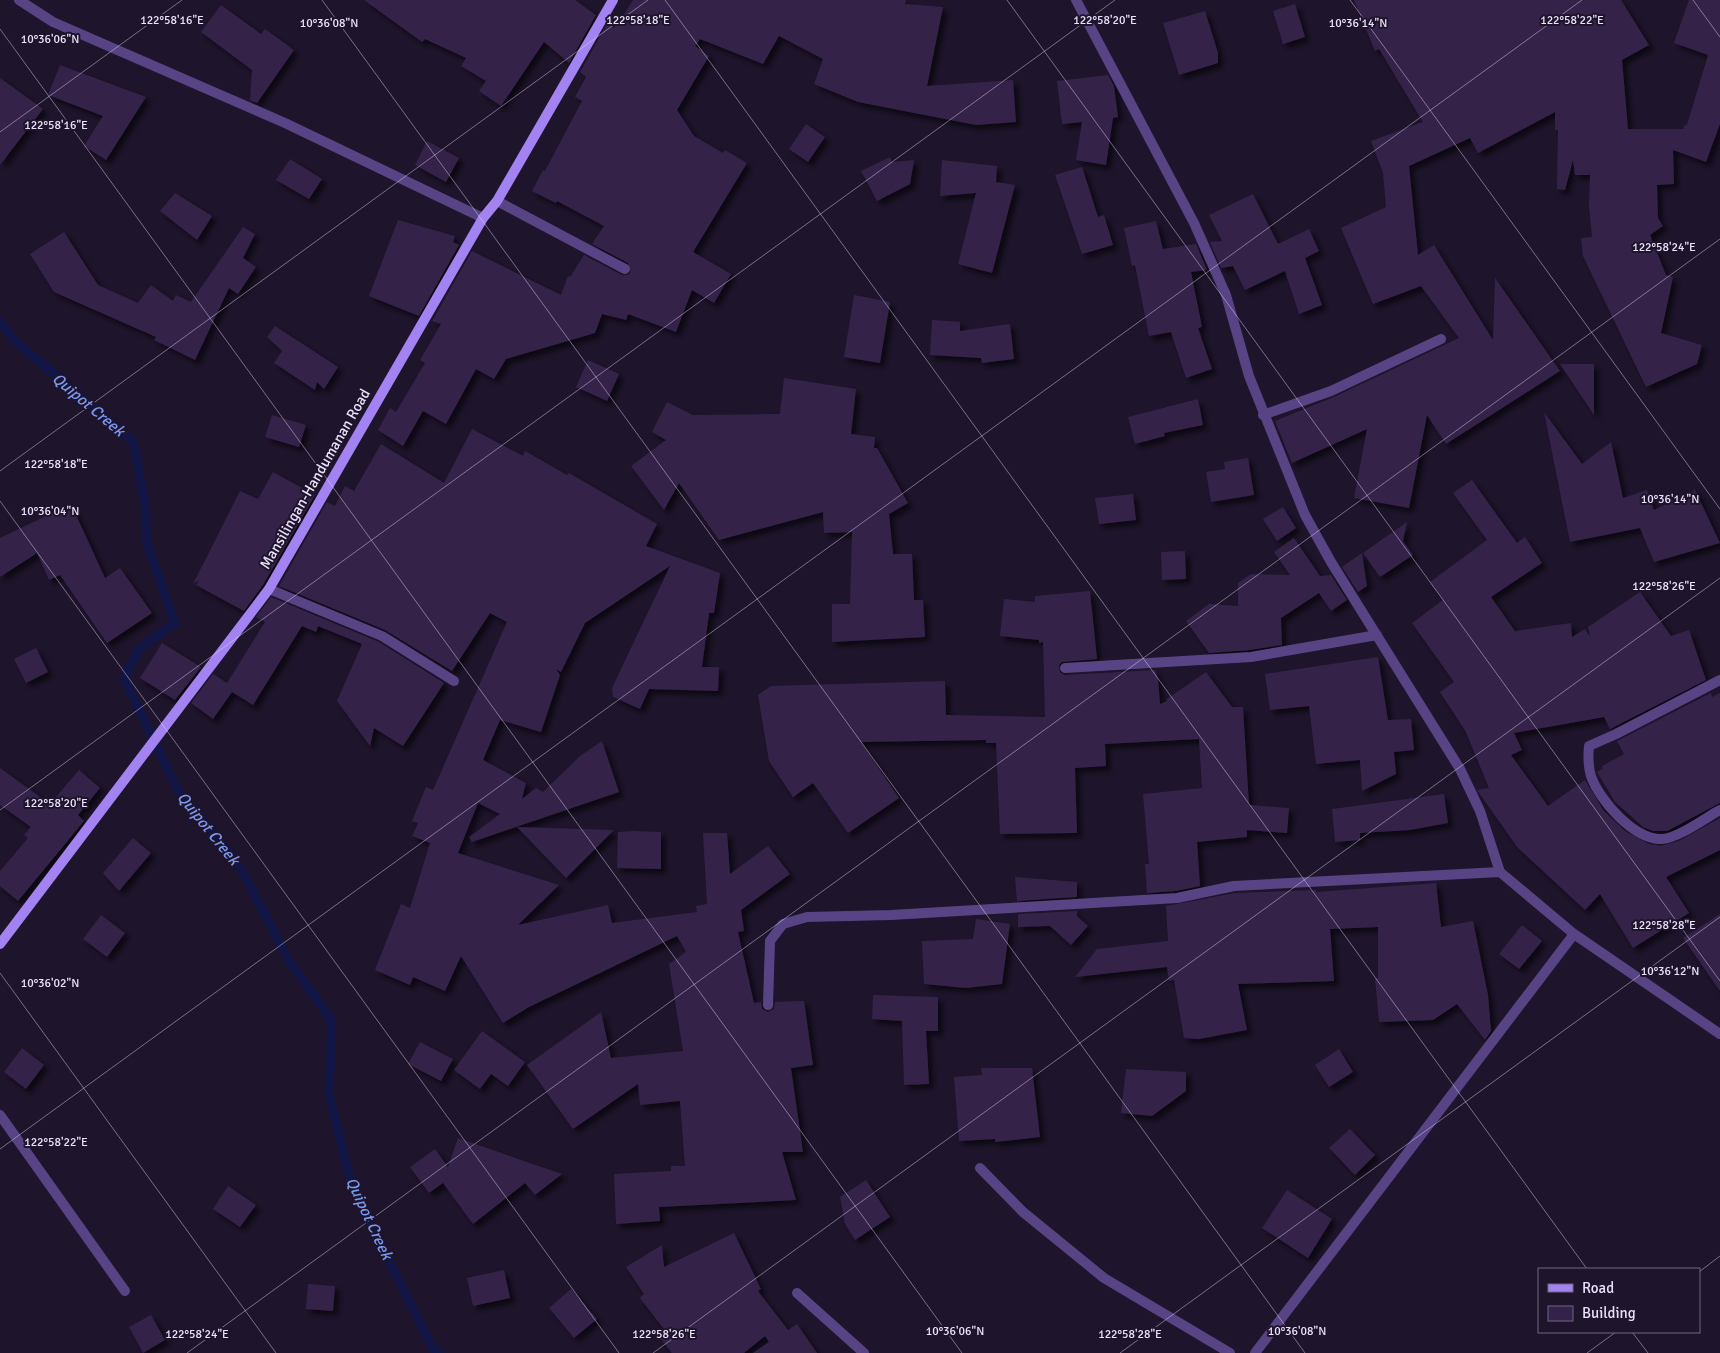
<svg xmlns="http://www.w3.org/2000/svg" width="1720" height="1353" font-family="Signika,sans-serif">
<defs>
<filter id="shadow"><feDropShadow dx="4.5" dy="4.5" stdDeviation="2.5" flood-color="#0009"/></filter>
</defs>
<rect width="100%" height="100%" fill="#1e142b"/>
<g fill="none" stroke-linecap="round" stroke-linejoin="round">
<!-- stream -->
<path stroke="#111647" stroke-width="9" d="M0,321L13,339L133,441L145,504L147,543L175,623L139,649L124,678L177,789L237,861L288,959L332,1021L329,1094L352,1187L432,1347L439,1353"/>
</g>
<!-- building -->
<g fill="#35224a" filter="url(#shadow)">
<path d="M364,0H575L596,15L569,63L544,42L501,106L479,91L486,81L461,66L466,58L425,39L422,42Z"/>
<path d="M633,0H906L905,4L943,7L927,86L1013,80L1016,122L976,125L858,102L814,84L823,59L779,36L763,64L700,39L695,46L709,56L677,110L694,136L723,153L725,150L747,163L693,252L731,274L714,303L692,290L676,332L628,314L626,320L602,314L595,333L506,359L494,379L476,369L446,424L423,411L403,446L378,430L390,408L396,412L425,363L420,360L441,324L432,321L472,251L561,295L568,276L570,277L584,255L622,275H628L631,272L628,263L592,244L604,226L557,201L556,203L532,191L543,170L545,171L582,101L575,97L586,77L580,72L607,24L614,28L616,23L618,24Z"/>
<path d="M1354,0H1621L1649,45L1622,60L1628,129H1683L1685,125H1687L1708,55L1674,43L1689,0H1720V124L1706,162L1673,150L1674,184L1657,185L1658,218L1663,226L1650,235L1666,275L1673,277L1661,333L1702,345L1697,364L1646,387L1583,256L1581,238L1592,237L1589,206L1590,175H1575L1573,160L1565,190L1557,189L1558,130H1555V112L1478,153L1470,138L1409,166L1418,255L1434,245L1493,340L1495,278L1560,371L1446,444L1427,415L1409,508L1354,498L1367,429L1292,463L1275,421L1334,397L1459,338L1421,286L1373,304L1341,228L1386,207L1383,173L1371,141L1423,122L1379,49L1375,51Z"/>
<path d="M1295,4L1305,37L1283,44L1273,11Z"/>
<path d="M221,5L261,34L265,29L294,50L257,103L250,100L252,70L201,32Z"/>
<path d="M1205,11L1218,53V63L1179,75L1163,23Z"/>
<path d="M60,65L146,97L106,160L84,146L103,116L48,95Z"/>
<path d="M1108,75L1114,86L1118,117L1113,118L1106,165L1076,160L1082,122L1062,124L1057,81Z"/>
<path d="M0,78L43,109L0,165Z"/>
<path d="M806,124L825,137L808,162L789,149Z"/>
<path d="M427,141L459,158L446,182L415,165Z"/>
<path d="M890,157L892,162L914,160L910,184L877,201L861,171Z"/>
<path d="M290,159L322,179L309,199L276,180Z"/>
<path d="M942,160L997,166L996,182L1015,185L992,273L958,264L976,193L940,196Z"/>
<path d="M1082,167L1098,217L1104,215L1113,245L1082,254L1055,175Z"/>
<path d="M175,193L212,216L197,240L160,211Z"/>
<path d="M1253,194L1278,244L1309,229L1319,251L1305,258L1322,305L1299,314L1285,271L1245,290L1233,266L1221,268L1210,242L1222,241L1209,215Z"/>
<path d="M398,220L455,236L453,242L459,245L419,316L369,296Z"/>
<path d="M1156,221L1163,249L1196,244L1207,270L1191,272L1202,327L1198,328L1212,369L1186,378L1171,332L1149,336L1135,265L1132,266L1124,228Z"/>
<path d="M243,227L255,234L243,258L256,267L238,294L229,288L195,360L154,340L156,337L54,292L30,254L64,232L98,285L138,303L151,285L173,301L176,295L191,302Z"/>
<path d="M854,295L890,302L880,363L844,357Z"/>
<path d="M932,320L960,322V331L1010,324L1014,359L982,363L981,358L930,355Z"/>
<path d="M275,326L338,367L324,389L317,382L315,390L274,363L282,351L267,337Z"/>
<path d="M588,360L619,374L607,401L576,387Z"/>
<path d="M1560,364H1594V415Z"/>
<path d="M784,378L856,389L851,434L875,437L874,448H877L908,503L889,514L893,554H912L914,600H923L925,637L832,642V604H850L852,532L824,533L823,512L719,540L679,483L664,510L631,466L666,440L652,432L667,402L693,415L780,414Z"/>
<path d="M1198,399L1203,425L1164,433L1165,436L1135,444L1128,417Z"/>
<path d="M1544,412L1582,464L1611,442L1623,498L1647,490L1654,510L1695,490L1720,543L1654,562L1640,528L1570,542Z"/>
<path d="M272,415L306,425L299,447L265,437Z"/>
<path d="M472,429L523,456L525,451L567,475L569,473L657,524L646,546L720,573L714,613H709L702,667H719L718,691L649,689L640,709L613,697L612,688L670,566L585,623L561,672L556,669L560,675L541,732L500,720L483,760L526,783L522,799L536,788L543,792L580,756L602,741L619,792L472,842L469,837L500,814L478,803L458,853L559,885L518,925L608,905L612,923L697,912L696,906L707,904L703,833H727L730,874L768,846L790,874L741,910L744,931L738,932L754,1003L761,1002L762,1009L768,1012L774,1009L775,1002L804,1001L813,1065L791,1068L803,1152H782L796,1200L659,1207L660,1221L616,1224L614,1174L671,1171V1166H685L680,1101L640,1105L638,1084L573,1129L527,1065L601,1012L611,1058L683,1051L669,964L686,952L677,936L529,1007L503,1023L461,956L445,991L413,977L410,985L375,970L401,904L410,908L430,843L412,836L418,823L412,821L426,787L433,790L507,622L490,613L452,671L385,630L279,586L327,502L335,506L345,486L354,491L381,444L444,483Z"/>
<path d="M1248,458L1254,495L1211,502L1206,472L1225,469L1224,462Z"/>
<path d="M273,472L315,495L263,585L244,611L196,585L199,580L193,584L240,491L258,499Z"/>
<path d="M1472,480L1517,543L1525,537L1542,563L1491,597L1515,631L1571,623L1572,637L1585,629L1590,637L1588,627L1640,592L1671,636L1689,630L1706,680L1610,729L1604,717L1514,733L1522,750L1511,755L1548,806L1585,780L1604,811L1625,831L1649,844L1661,846L1679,841L1720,818V850L1666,877L1689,913L1633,948L1600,894L1585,910L1518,848L1479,793L1477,790L1489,788L1466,732L1440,692L1454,682L1412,623L1443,600L1430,582L1487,540L1453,493Z"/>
<path d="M1133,494L1136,520L1099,524L1095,498Z"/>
<path d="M71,504L105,578L120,568L152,613L107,643L60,575L49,580L37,553L0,577V538Z"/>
<path d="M1283,507L1296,528L1277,541L1263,519Z"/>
<path d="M1407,522L1403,541L1413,555L1380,577L1363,553Z"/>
<path d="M1294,538L1320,576L1331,575L1347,600L1331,611L1319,593L1281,618L1282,645L1250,650L1209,653L1186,621L1209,604L1238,606V583L1251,574L1290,575L1274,552Z"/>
<path d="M1185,551L1186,579L1162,580L1161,552Z"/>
<path d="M1362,553L1367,586L1358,592L1342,567Z"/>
<path d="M1090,591L1097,659L1062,662L1059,665L1060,672L1065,675L1155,670L1158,679L1160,704L1167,701V699L1206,672L1232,707H1243L1249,805L1289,808L1287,833L1247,830V837L1197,842L1200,886L1176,891L1147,893L1145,864H1149L1143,794L1202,788L1199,739L1105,744L1106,766L1075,768L1077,833L1000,834L996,743H986V740L861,742L899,798L848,833L813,783L793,797L769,761L758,695L771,686L945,681L946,715L1045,717L1043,642L1039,643V640L1000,636L1004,599L1035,602V596Z"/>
<path d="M271,597L379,642L444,683L403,746L374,728L370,746L337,701L362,644L318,626L316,632L302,626L253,705L232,692L213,719L191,703L213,674L227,683L265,622L256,617Z"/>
<path d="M162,643L201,667L175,700L140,678Z"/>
<path d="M36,648L48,672L26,683L14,659Z"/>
<path d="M1378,657L1388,720L1411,719L1414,750L1394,752L1396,774L1362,791L1360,760L1316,764L1309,706L1270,710L1265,674Z"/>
<path d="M1711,693L1712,697L1720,693V803L1667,831H1653L1643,827L1615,802L1597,772L1603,768L1602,766L1624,754L1617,741Z"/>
<path d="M0,768L50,804L79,770L100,788L78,815L84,821L18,901L0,886V871L28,838L24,835L31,827L0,805Z"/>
<path d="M1444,794L1448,823L1410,830L1360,833V840L1335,842L1332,809Z"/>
<path d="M517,827L614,830L566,878Z"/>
<path d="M634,831L661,832V869L617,868L618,832Z"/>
<path d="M133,838L151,853L119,891L103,873Z"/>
<path d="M1015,877L1077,882V897L1017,901Z"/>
<path d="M1436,883L1441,927L1473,921L1488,995L1491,1031L1485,1040L1457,1004L1433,1020L1379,1022L1375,978H1378V927L1330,929L1334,981L1238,984L1247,1030L1199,1039L1184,1038L1174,980L1169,981L1167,967L1075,977L1097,949L1168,941L1166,906L1235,893L1316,890V892Z"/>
<path d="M1077,911V916L1088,926L1071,945L1050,926L1018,927V914Z"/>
<path d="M1720,914V991L1683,938Z"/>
<path d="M101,915L125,933L107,957L83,939Z"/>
<path d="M976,919L1010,924L1002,984L966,988L924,984L922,941L973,939Z"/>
<path d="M1522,925L1542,941L1519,969L1499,954Z"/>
<path d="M873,995L938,997V1031H926L929,1084L904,1085L902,1021L872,1019Z"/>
<path d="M482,1031L525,1062L508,1086L491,1074L480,1089L454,1070Z"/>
<path d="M420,1042L453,1059L441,1081L408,1064Z"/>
<path d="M22,1048L44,1065L26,1089L4,1072Z"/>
<path d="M1339,1049L1353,1072L1329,1087L1315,1065Z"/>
<path d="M981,1068H1032L1040,1137L995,1142V1139L959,1141L954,1077L982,1075Z"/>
<path d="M1126,1069L1186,1072V1091L1152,1116L1121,1113Z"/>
<path d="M1350,1129L1375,1155L1355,1175L1329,1148Z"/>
<path d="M458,1138L524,1161L562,1174L535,1195L525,1183L473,1224L443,1183L429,1193L410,1167L435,1149L448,1167Z"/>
<path d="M866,1180L890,1217L855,1240L845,1224L840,1197Z"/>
<path d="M228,1186L256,1205L240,1227L213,1209Z"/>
<path d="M1287,1190L1332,1219L1308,1258L1262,1228Z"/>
<path d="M734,1233L761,1289L758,1291L788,1330L797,1324L817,1353H753L769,1342L765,1336L744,1353H672L660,1338L667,1333L640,1298L644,1294L626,1267L662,1245L664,1267Z"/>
<path d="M504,1270L510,1298L473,1306L467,1278Z"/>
<path d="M308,1284L335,1286L333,1311L306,1309Z"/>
<path d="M571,1289L597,1319L574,1338L549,1308Z"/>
<path d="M151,1315L165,1340L143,1353L129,1327Z"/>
</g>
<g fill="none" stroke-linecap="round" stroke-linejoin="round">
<!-- street -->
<g stroke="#584485" stroke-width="10">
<path d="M19,0L53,22L285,123L483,218"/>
<path d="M1076,0L1194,223L1226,295L1249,376L1305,515L1331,562L1460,769L1480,811L1500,872L1574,934L1720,1034"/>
<path d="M497,201L625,269"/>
<path d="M1263,415L1331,391L1441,339"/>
<path d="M269,589L382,636L454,681"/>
<path d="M1065,668L1251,657L1377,635"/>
<path d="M1720,680L1616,734L1589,746C1588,756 1588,766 1591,776C1599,800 1634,840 1662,839C1679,838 1705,818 1720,810"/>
<path d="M768,1005L770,941L783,924L807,917L891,915L1177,898L1234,886L1500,872"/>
<path d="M0,1115L125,1291"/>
<path d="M980,1168L1023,1212L1104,1278L1230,1353"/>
<path d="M797,1293L864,1353"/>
<path d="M1255,1353L1574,934"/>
</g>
<!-- secondary -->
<path stroke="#a382f2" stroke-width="10" d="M0,944L269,589L483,218L497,201L613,0"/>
</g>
<!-- ticks -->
<path fill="none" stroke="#ece1fc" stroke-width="1" stroke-opacity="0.45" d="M322,0L1305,1353M665,0L1587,1269M1007,0L1720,981M1350,0L1720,509M1693,0L1720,37M0,29L962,1353M0,132L182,0M0,471L648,0M0,501L619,1353M0,810L1115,0M0,973L276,1353M0,1149L1582,0M1699,1272L1720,1256M1632,1332L1648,1353M187,1353L1720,239M653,1353L1720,578M1120,1353L1720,917M1587,1353L1616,1332"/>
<g text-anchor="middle" stroke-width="4" stroke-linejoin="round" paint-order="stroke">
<!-- street labels -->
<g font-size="15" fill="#ece1fc" stroke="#1e142b">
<text transform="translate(315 479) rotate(-60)" y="5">Mansilingan-Handumanan Road</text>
</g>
<!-- water labels -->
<g font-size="16" font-style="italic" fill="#7a99f1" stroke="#1e142b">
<text transform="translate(89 404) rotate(40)" y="6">Quipot Creek</text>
<text transform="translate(209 828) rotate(51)" y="6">Quipot Creek</text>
<text transform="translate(370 1218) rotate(65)" y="6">Quipot Creek</text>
</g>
</g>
<g font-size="12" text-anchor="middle" fill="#ece1fc" stroke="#1e142b" stroke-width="4" stroke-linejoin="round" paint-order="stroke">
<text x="172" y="24">122°58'16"E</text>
<text x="638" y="24">122°58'18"E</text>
<text x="1105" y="24">122°58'20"E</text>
<text x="1572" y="24">122°58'22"E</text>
<text x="329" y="27">10°36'08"N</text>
<text x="1358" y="27">10°36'14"N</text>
<text x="50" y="43">10°36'06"N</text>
<text x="56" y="129">122°58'16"E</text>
<text x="1664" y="251">122°58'24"E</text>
<text x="56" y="468">122°58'18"E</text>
<text x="1670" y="503">10°36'14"N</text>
<text x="50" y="515">10°36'04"N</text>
<text x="1664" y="590">122°58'26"E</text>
<text x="56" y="807">122°58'20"E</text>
<text x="1664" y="929">122°58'28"E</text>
<text x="1670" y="975">10°36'12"N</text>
<text x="50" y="987">10°36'02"N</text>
<text x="56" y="1146">122°58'22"E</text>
<text x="955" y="1335">10°36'06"N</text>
<text x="1297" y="1335">10°36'08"N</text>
<text x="197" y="1338">122°58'24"E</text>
<text x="664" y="1338">122°58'26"E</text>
<text x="1130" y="1338">122°58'28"E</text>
</g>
<!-- legend -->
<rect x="1538" y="1268" width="162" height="65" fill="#1e142b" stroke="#70667f"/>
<rect x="1548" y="1284" width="25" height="8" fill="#a382f2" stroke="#70667f"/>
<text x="1582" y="1293" font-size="15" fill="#ece1fc">Road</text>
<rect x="1548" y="1306" width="25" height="15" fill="#35224a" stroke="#70667f"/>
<text x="1582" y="1318" font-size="15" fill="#ece1fc">Building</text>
</svg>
